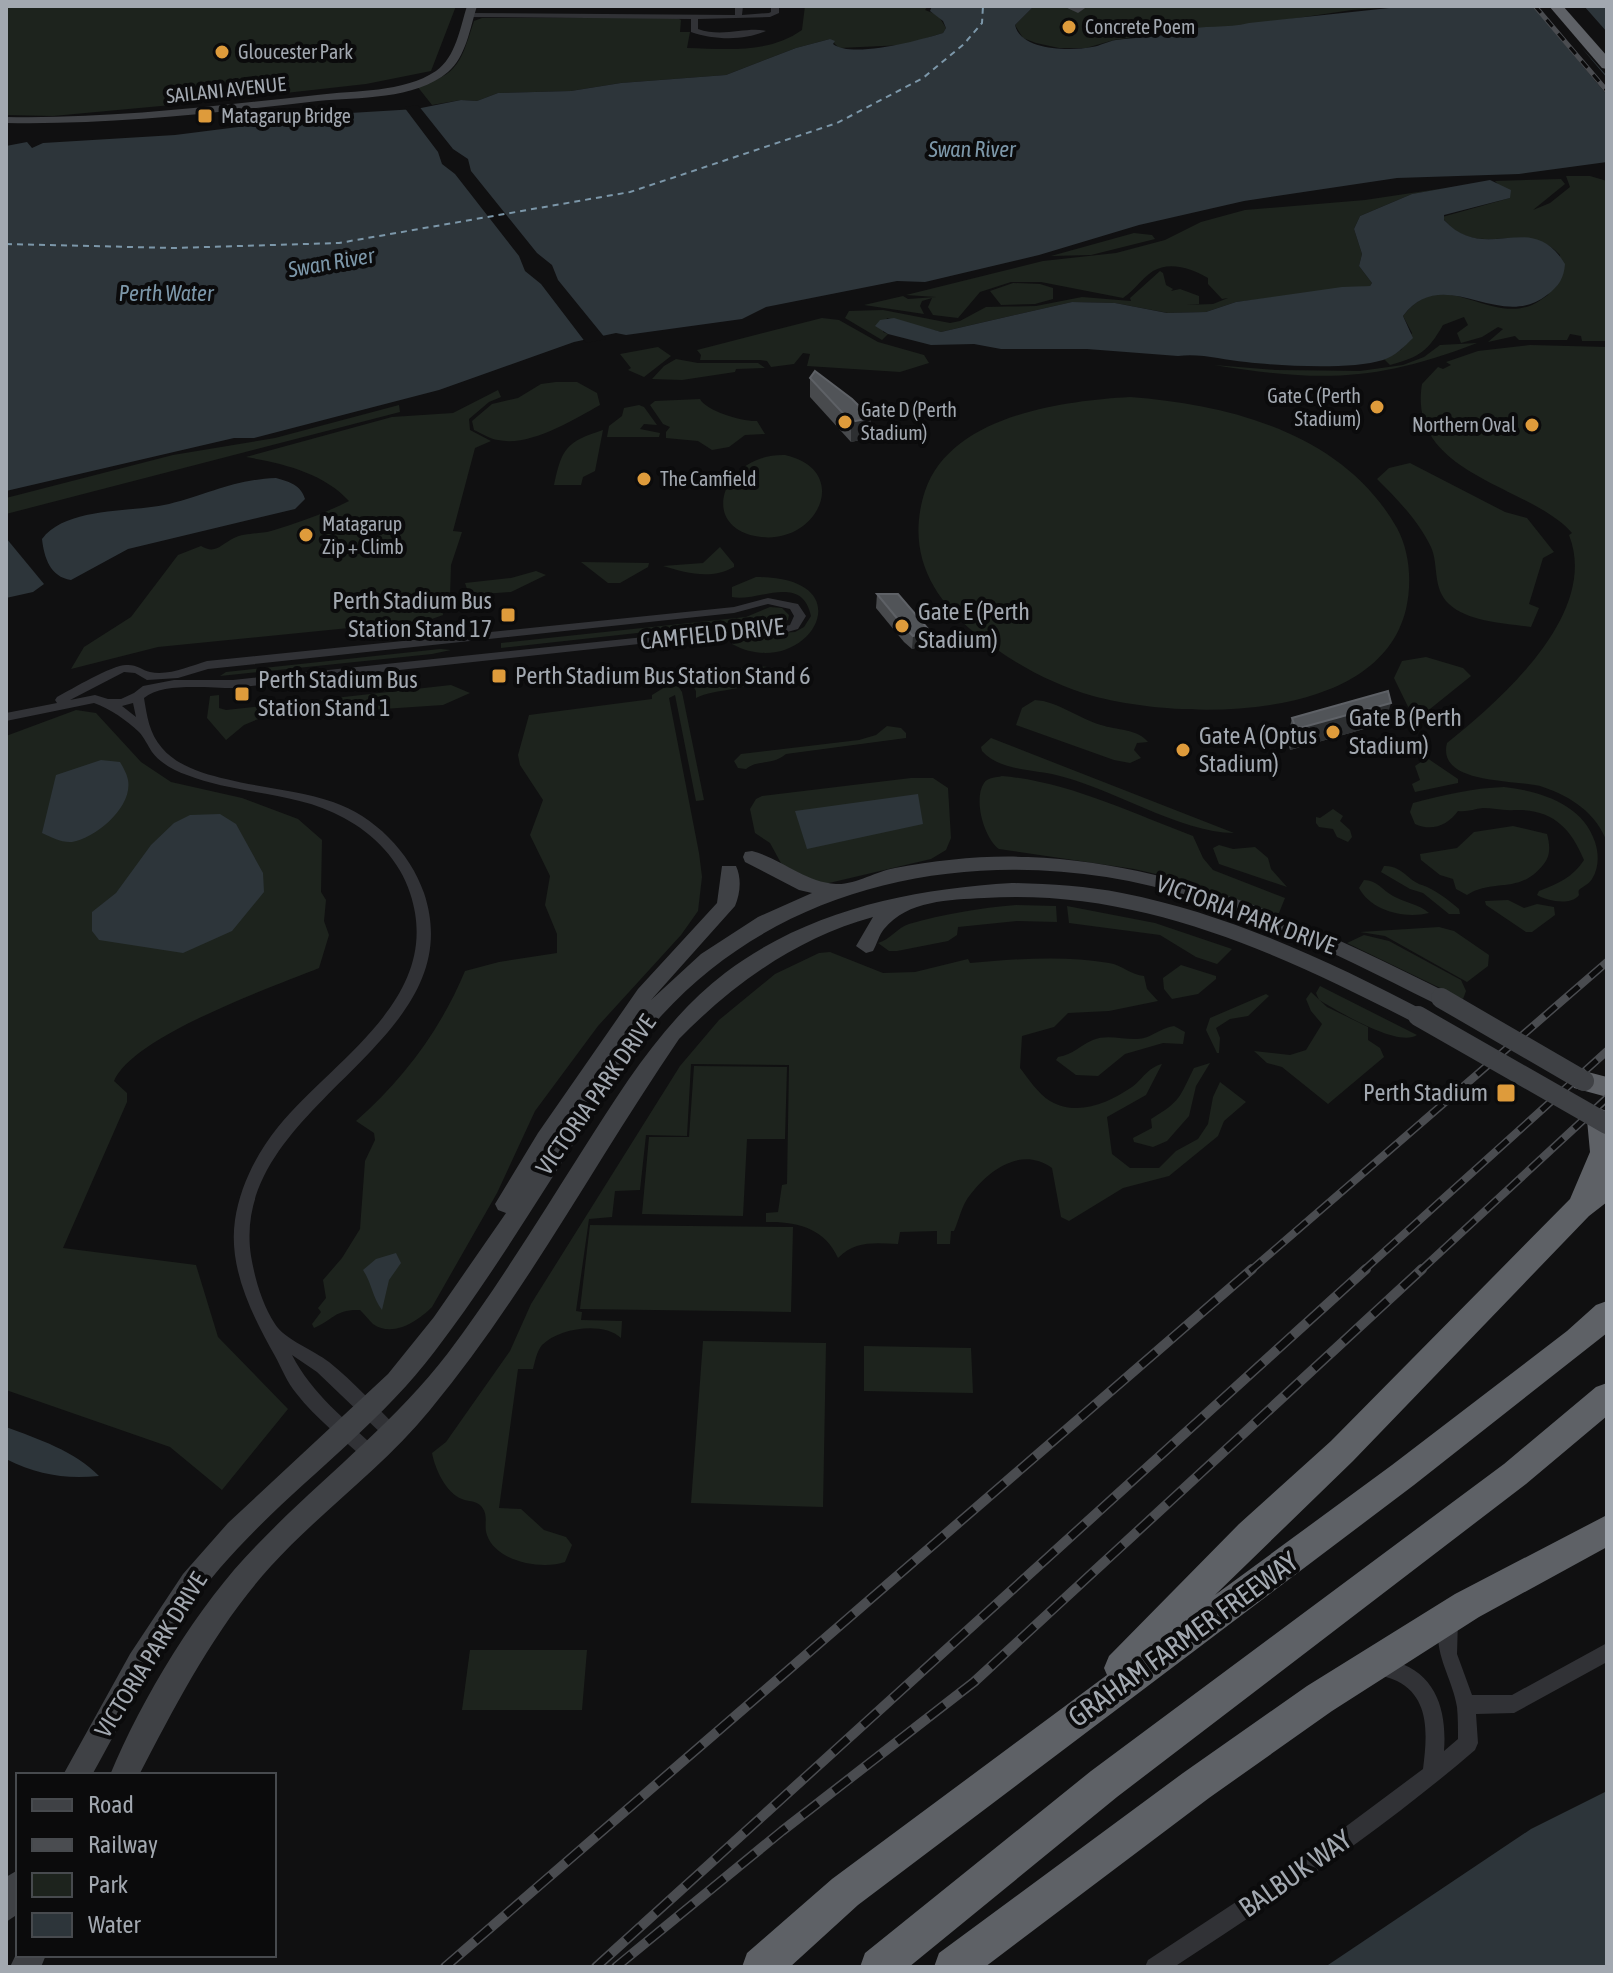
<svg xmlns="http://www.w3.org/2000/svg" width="1613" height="1973" font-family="'Asap Condensed',sans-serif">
<rect width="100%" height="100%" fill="#101011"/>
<!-- green -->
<g fill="#1d231d">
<path d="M6,6H456L431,71L366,84L204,102L53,116L6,115Z"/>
<path d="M805,6H928L925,10L938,15L946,28L943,33L904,45L839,48L830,39L796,48L726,75L621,83L571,91L498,93L477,101L461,100L432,105L417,86C460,75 461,60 474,21L482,18H677L681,20L680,32H690L687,48C726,49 768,54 802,30Z"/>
<path d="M1034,6H1408L1352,10L1229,28L1148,35L1114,40L1086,48H1059L1036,43L1023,38L1015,25Z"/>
<path d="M1566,176H1590L1607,181V341H1582L1581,336L1570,334L1567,340H1519L1515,336L1488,342L1503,329L1498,327L1482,337L1461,343L1457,333L1468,325L1464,317L1443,325C1428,351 1420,357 1390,365L1384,359L1401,350L1412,333L1403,316C1443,264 1486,324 1532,305C1537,303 1543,298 1548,295L1560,255C1522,215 1478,264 1442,217L1510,198L1495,181L1561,179L1565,184L1533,210L1550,203L1570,187Z"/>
<path d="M1445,188L1412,194L1360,216L1354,229L1362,254L1359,266L1372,283L1370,286L1236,302L1206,312L1168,313L1115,303L1072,302L941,332L887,318L883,332L888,334L882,340L845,318L849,311L883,310L950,323L960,321L986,307L1036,306L1082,297L1131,301L1130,298L1160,271L1163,273L1166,285L1173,289L1171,291L1180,289L1199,296V304L1186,305L1213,304L1228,298L1222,299L1208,284V278C1192,268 1169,261 1153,271C1142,278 1134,291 1123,298L1041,282H1011L980,292L958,318L933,315L928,307L932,298L922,301L920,306L924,314L864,305L903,296L908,299L936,297L906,295L1043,261L1116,253L1165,240L1201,222L1245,210L1365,200Z"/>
<path d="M1134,233L1152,235L1155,239L1091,255L1051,256Z"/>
<path d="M1013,283L1040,284L1053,288V299L1035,304L1001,305L990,291Z"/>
<path d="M822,318L839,320L878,342L924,355L929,363L900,372L807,366L810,354L803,353L794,364L771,367L767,361L760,360H700L701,355L697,350Z"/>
<path d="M1477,343C1376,382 1320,382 1214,365L1276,370L1360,371L1403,365L1424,357L1440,345Z"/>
<path d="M1530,345L1607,347V842C1596,813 1572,797 1543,787C1520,779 1436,786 1447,743C1501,700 1600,613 1569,535L1572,533C1531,485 1407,476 1422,384L1438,367L1443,369L1451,365L1446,362L1478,351Z"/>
<path d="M658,347L671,356L644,377L628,370L631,368L620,354Z"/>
<path d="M676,359L698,363H758L765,368L736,369L735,372L682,380L652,379L664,366Z"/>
<path d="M556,382H577L597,393L600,405C573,420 530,447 498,440C490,439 481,433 474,430L472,421L492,404L518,398L541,384Z"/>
<path d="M498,390L501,397L489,402L469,419L470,430L491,441L475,448L453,531L462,532L451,565L450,597L441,603L443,615L429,620L158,647L71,669L84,647L131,617L178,555L201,546C216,555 221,544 234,538C244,533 260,534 271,531C298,523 323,514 349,501C324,473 282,463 246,457L392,417L453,413Z"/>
<path d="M1130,397C1231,405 1343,433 1397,528C1410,552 1412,583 1406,609C1379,724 1182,720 1093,696C1050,684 1009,661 975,633C930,596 906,550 925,491C951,415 1063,401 1130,397Z"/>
<path d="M700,399C706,411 743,422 757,421L765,434L745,435L729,447L712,450L698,441L666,438V432L670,427L663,424L650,405L655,401Z"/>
<path d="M399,405L400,412L6,514V498L173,455L275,438Z"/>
<path d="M639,405L644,407L657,425L644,424L640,429L660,433L659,437H607L609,426L622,416L624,408Z"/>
<path d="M603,430L595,471L583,477L581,485H554C562,448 566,442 603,430Z"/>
<path d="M785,455C855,471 815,549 755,536C697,524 725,453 785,455Z"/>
<path d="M1410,463L1505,512L1527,518L1554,552L1543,558L1529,604L1539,608L1531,627C1505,623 1468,622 1449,604C1432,588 1439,565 1431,547C1418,520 1397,499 1377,479L1389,468Z"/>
<path d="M720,547L734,564V567C710,580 687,573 663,566L703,563Z"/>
<path d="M581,562L649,563L648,567L620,583H608Z"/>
<path d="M536,571L546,575L511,592L469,595L465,583L511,578Z"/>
<path d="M756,577C871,577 805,684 732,644L733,636L795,632L804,627L811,616C802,572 756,603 732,597V587Z"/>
<path d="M770,607L782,608L789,615L788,620L775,626L737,622L501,648V643L746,617Z"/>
<path d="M440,649L451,650L432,654L220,676L226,672Z"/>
<path d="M1426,657L1463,668L1471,676L1415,721L1394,678L1402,661Z"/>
<path d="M761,666L768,667C759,694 718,686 696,698V691L686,675Z"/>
<path d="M451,685L470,693L443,705L263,717L244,725L226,740L207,718L210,696L219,695V708L226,710Z"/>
<path d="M678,686L682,692L704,800L696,801L675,695L669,698L699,853L702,877L698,911L681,935L598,1026L535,1111L497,1193L432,1307C418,1321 393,1338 373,1324C369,1320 364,1314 360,1310C335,1309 333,1320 314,1328L312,1324L321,1312L318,1308L326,1298L323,1280L342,1258L360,1229L365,1161L375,1140L374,1133L356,1121C403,1080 441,1029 465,971L499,962L557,953V934L545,905L550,876L530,835L543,800L520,765L518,755L529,715L652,699V695L665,687Z"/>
<path d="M1035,700C1057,701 1080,719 1101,725C1116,730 1138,729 1148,742L1137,743L1134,750L1141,758L1130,763L1114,760L1016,725L1022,708Z"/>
<path d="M76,710L96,713L141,762L171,782L242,798L298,819L322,840L321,892L326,900L324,921L329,935L319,968C272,987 133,1036 114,1081L127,1093V1102L63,1248L196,1265L218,1337L288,1409L222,1490L170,1447L6,1390V736Z"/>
<path d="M887,726L901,728L906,733V738L786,754C772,766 757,759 746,769L738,768L734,761L741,754L859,740L876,735Z"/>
<path d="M991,738L1234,833C1180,833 1109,786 1052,774C1030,770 997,769 982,751L981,747Z"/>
<path d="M1427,758L1458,779V783L1415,792L1412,784L1420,780L1415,766Z"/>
<path d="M1002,776C1069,782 1131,813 1193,836L1203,858L1213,870L1285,898L1279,913L1273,914L1182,880L1134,869L999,849C984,838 973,799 984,783C988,777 995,778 1002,776Z"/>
<path d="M911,778H933L948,788L951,838L946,850L931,859L829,883H819L782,865L770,843L755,833L750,809L756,799L762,796Z"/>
<path d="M1504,787C1540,791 1583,804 1595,842C1599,854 1599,868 1592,879C1589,884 1582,887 1579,890C1578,892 1579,894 1579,895C1571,906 1547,901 1537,895L1539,891C1558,884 1573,877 1584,860C1570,826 1551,809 1514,810C1504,811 1493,808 1483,808C1474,809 1468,812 1458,811C1448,825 1432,832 1415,824L1410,812L1413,803C1444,795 1472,788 1504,787Z"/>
<path d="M1333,809L1343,816L1340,821L1350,830L1352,837L1348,842L1337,837L1333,829L1319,827L1316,823V817L1320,818Z"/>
<path d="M1513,826L1547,834C1550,845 1551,856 1543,865C1519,895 1494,878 1467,895L1456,889L1453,879L1440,875L1421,860L1420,854L1457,848L1474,832Z"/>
<path d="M1219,845L1233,849L1255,847L1268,858L1271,869L1287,887L1219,864L1213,848Z"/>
<path d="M1384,866C1402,865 1408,881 1422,885C1436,890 1447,899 1459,909L1460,914H1449L1423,893L1410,889L1381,872Z"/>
<path d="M1364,880C1377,880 1382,890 1393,896C1405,903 1419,904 1429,913C1405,919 1371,911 1359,888Z"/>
<path d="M1508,900L1524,908L1537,904L1554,907L1555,915L1532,932H1526L1486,905L1485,901Z"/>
<path d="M1016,905L1056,906L1057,922L1017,921L958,927L957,935L948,941L897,951H889L878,943C891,939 897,928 909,924C943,914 980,908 1016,905Z"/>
<path d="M1067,906L1155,923L1232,949L1217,964L1196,957L1160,935L1069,923Z"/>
<path d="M1439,927L1454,931L1489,955L1488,966L1467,982L1385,936L1360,932Z"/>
<path d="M1364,935L1389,941L1461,980L1466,991L1463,999L1347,943Z"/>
<path d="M830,952L883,973L915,972L968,959L970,963C1015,959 1064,955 1109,963C1122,965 1131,975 1144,976L1147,989L1158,1001L1109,1011L1068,1013L1054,1027L1022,1036L1020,1068C1028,1078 1038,1094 1050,1101C1078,1117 1108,1103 1132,1087C1143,1079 1147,1068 1162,1064L1146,1095L1107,1117L1112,1154L1130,1168H1159L1176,1151L1198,1139L1208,1124L1213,1097L1220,1082L1246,1102L1224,1121L1218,1136L1169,1176L1123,1188L1069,1221L1061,1217L1052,1168C1021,1146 989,1170 970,1195C962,1204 959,1220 954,1231H951L950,1244H937V1231L900,1232L898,1244C876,1243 855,1240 838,1258C825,1228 796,1221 766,1222V1213L778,1212L782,1185L787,1184L789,1065L691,1064L687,1136L646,1135L640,1190L615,1191L612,1217L589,1219L576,1311L582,1312L581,1320L622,1321L621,1338C603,1321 559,1328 542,1345C537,1351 535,1361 533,1369H518L499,1508L521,1509L544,1530L566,1537L572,1545L565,1562C542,1570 496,1562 487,1535C483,1524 490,1515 480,1505C474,1500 469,1502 462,1499C446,1493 435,1469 432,1453L446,1442L510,1351L531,1304L680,1066L719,1020L775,974L819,953Z"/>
<path d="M1181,965L1216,976V979L1198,994L1172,999L1164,989L1163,978Z"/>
<path d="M1320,986L1417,1035C1398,1048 1338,1011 1319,1000L1316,993Z"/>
<path d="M1311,992L1327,1007L1368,1027V1040L1380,1048L1384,1057L1328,1104L1282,1067L1267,1063L1254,1051L1290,1055L1306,1050L1322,1024L1311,1011L1306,999Z"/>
<path d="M1266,994L1269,996L1248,1016L1230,1019L1216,1028L1220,1038L1219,1053H1217L1206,1030L1210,1018Z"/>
<path d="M1174,1026L1185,1032L1183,1044L1163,1043L1125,1054L1098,1076L1076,1075L1056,1060L1058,1057C1074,1054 1079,1046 1093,1040C1109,1033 1129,1042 1144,1038C1153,1036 1161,1028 1174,1026Z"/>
<path d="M1210,1063L1196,1086L1189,1116L1167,1141L1153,1147L1134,1142L1133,1138L1152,1128L1151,1119C1181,1101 1179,1098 1194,1068Z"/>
<path d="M694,1066L787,1067L785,1139H747L743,1216L642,1214L649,1137H689Z"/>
<path d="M590,1225L793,1227L791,1312L580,1309Z"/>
<path d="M703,1341L826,1343L823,1507L691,1503Z"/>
<path d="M864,1346L971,1348L973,1393L864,1391Z"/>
<path d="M470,1650H587L582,1710H462Z"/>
</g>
<!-- water -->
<g fill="#2d353a">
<path d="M932,6H1034L1015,25C1021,51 1071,51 1092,47C1100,46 1108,41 1116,40C1137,37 1164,37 1181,31C1203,24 1227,29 1249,23L1408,6H1607V162L1519,174L1397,178L1244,201L1139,225L1039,255L925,282L897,281L766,307L742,319L626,335L616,333L574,342L439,390L254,438H234L6,491V146L27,142L32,148L43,143L175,135L350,113L416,109L461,100L477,101L498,93L571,91L621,83L726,75L796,48L830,39L835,41L833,44C852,59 920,40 943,33L946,28L943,21L930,11Z"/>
<path d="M1490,180L1511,190L1510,198L1444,215V220C1487,266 1531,207 1565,264C1564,278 1559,286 1547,295C1499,333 1444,262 1403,316L1413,338C1404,347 1395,356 1383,360C1351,370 1280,366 1246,362C1223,360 1201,353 1178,356L1087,349H1001L974,344L931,345L888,334L875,326L880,320L894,318L941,332L1072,302L1115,303L1167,313L1206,312L1236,302L1342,287L1370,286L1372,283L1359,266L1362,254L1354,229L1360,216L1412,194Z"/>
<path d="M276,478C290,482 301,485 305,499L295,509L128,549L71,580C50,577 44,557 42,539C67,506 132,513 169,504C210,494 232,480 276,478Z"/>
<path d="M6,538L44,584L33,592L6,598Z"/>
<path d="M101,760L120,762C123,767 127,774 128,780C133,807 96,838 72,842C62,843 51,837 42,833L56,775Z"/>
<path d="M918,794L923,824L807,849L795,811Z"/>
<path d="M220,814L236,824L263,873L264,892L232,931L183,953L99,940L92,931V912L116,893L151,845L174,823L190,815Z"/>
<path d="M396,1253L401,1263L389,1280L382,1310C372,1297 372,1283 363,1270L376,1259Z"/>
<path d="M6,1427C38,1439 75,1451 99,1476C64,1479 38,1475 6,1459Z"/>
<path d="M1607,1791V1967H1325L1531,1829Z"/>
</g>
<!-- pier -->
<g fill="#101011">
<path d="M1533,6H1584L1607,32V76L1581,47L1607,78V95Z"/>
<path d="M418,105L453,149L468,159L471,171L537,253L552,265L558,280L606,339L586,343L541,284L525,271L519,256L455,174L442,164L438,152L404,107Z"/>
</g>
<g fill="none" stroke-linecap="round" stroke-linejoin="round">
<!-- ferry -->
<path stroke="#7c97a9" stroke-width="2" stroke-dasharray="6 5" stroke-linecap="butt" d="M6,244L174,248L339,243L630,192L837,123L923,78L964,44L982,23L983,6"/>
<!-- street -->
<g fill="#313236" fill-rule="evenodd">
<path d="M735,6H743L742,15L769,13L771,12V6H779V13L770,17L698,19V29C723,38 748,26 766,31C744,41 714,40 691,32V19L469,17L465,15L469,13L735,15Z"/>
<path d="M768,598L798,604L806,616L798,629L777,635L740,633L233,688C209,688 162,682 144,698C147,716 149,733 162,748C177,766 204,774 226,779C261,788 298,790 333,802C374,816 410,852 424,893C475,1046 228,1103 251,1256C255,1279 262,1304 275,1324C284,1339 315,1351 329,1362C354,1382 376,1407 399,1429L402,1434L399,1439L393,1442L387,1439L317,1372L292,1355C312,1394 346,1420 378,1450L381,1455L378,1460L372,1463L366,1460C343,1439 316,1419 296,1393C287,1382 282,1369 275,1356C252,1315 228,1268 235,1220C240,1186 257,1153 278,1127C333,1059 445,998 410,893C400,861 374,834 344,818C297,791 237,795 187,775C175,771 160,763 152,752C148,746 144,737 139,732C126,720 111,709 94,703L6,721V713L57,703L55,700L57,697C72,689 112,665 126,665C136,664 142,670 150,672C169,676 190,666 207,661L734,607ZM768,604L790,609L794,616L790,625L776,628L740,627L233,680H174L143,686L134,693L121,699H108L95,695L70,700L124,672L135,673L147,680L178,678L208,669L734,613ZM133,703L136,717L122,706Z"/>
<path d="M1449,1611L1455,1614L1458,1620L1457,1654L1472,1695H1512L1607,1643V1662L1514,1713L1476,1714L1478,1743L1475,1750C1381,1831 1278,1899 1174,1967H1145L1148,1960L1309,1854L1423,1769C1427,1737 1431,1698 1397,1681C1389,1677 1380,1676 1372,1672L1370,1666L1372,1660C1381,1656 1388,1659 1397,1662C1437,1675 1447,1712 1444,1751L1458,1739C1458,1728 1458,1717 1457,1707C1452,1675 1428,1647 1443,1614Z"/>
</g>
<!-- secondary -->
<g fill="#3f4145" fill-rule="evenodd">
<path d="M467,6H477C470,28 466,57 448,72C415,100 358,97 318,101C214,113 111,125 6,123V117C111,119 213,106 317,95C355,90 403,93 436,71C456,57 460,28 467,6Z"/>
<path d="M1063,6H1088L1078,13Z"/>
<path d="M752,851C782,859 804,882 836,884C855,885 877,871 895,868C939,860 984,855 1028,857C1180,863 1315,926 1448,993L1451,998L1448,1003H1434C1356,964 1278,924 1195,898C1011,840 796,868 662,1015C632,1048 609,1088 585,1126C536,1202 490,1279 435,1351C373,1433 286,1491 220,1568C167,1630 132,1704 92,1775H63L130,1654L183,1574L228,1523L388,1374L434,1317L506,1213L498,1210L495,1204L538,1133L638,989L717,903L722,866H736C742,879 740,894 735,906L651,1000L701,954L758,917L812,893L799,890L745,862L743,857L745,852Z"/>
<path d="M1012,883C1049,884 1086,886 1122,893C1229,914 1329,961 1425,1011L1428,1016L1425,1021H1411C1277,952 1138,888 984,898C949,900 908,900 884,929C879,935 877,944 873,951L866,953L856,946L873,917C797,938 734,983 679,1039C595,1162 525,1295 430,1410C383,1468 321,1511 271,1566C215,1628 177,1702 139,1775H110C142,1698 198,1605 256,1546C320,1479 391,1427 448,1353C497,1288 540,1217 584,1148C625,1084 664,1020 725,973C808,910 911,889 1012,883Z"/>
<path d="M18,1870V1914L6,1922V1877Z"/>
<path d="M18,1950V1955H46L41,1967H10Z"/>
</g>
<!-- highway -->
<g fill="#5e6166" fill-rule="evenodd">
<path d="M1549,6H1563L1607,56V69L1602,68Z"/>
<path d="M1584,1071L1607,1077V1097L1574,1088L1570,1081L1574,1074Z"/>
<path d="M1601,1109L1607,1111V1202L1589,1216L1353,1461L1215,1595L1392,1465L1567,1331L1596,1305L1607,1301V1333L1414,1485L858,1905L790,1967H742L747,1953L832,1879L1107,1675L1104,1668L1109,1656L1239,1524L1331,1441L1570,1199L1590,1152L1587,1120L1591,1112Z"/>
<path d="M1607,1383V1416L1526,1484L1117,1797L909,1967H860L865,1953L1091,1771L1504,1464L1596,1387Z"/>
<path d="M1607,1515V1547L1479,1617L1332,1711L1209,1798L985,1967H934L939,1953L1183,1773L1307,1686L1455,1594Z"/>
</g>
<defs>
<path id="rail-far2" d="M1535,6L1607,91"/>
<g id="rail-far1">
<path d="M1250,1271L1607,962"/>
<path d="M1363,1271L1607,1051"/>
<path d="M1420,1271L1607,1098"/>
</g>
<g id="rail">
<path d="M445,1967L1252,1269"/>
<path d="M596,1967L1366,1269"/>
<path d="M616,1967L782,1831L974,1682L1422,1269"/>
</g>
</defs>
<!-- rail-far2 casing -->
<use href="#rail-far2" stroke="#4a4c50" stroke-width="5"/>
<!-- rail-far1 casing -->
<use href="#rail-far1" stroke="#4a4c50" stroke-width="8"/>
<!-- rail casing -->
<use href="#rail" stroke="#4a4c50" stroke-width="10"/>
<!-- rail-far2 -->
<use href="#rail-far2" stroke="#0b0b0c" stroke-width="3" stroke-dasharray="9" stroke-linecap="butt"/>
<!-- rail-far1 -->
<use href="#rail-far1" stroke="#0b0b0c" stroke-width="5" stroke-dasharray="15" stroke-linecap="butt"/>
<!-- rail -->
<use href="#rail" stroke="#0b0b0c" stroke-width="7" stroke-dasharray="20" stroke-linecap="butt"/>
<!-- secondary-bridge -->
<g stroke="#3f4145" stroke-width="20">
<path d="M1441,998L1584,1081"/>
<path d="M1418,1016L1607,1124"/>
</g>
</g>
<!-- wall -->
<g fill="#484a4d">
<path d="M810,378L870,438L851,442L810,397Z"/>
<path d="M877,594L928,644L912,649L904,642L876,608Z"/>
<path d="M1292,718L1385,723L1290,750L1287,739Z"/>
</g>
<!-- shaded-wall -->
<g fill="#2d2f31">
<path d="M871,418L870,438L851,442V422Z"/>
<path d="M929,630L928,644L912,649L913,636Z"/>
<path d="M1391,703L1385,723L1290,750L1296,729Z"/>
</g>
<!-- building -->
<g fill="#515458" stroke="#5e6166" stroke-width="2">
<path d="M815,371L852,399L871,418L851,422L810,378Z"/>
<path d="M877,594H898L929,630L913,636L905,628Z"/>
<path d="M1388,691L1391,703L1296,729L1292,718Z"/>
</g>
<!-- markers -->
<g fill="#de9b3b" stroke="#0b0b0c" stroke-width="3">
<circle cx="1069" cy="27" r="8"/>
<circle cx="222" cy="52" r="8"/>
<rect x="197" y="108" width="16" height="16" rx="4"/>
<circle cx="1377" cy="407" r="8"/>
<circle cx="845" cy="422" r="8"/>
<circle cx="1532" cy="425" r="8"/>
<circle cx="644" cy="479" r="8"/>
<circle cx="306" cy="535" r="8"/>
<rect x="500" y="607" width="16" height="16" rx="4"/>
<circle cx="902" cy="626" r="8"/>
<rect x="491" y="668" width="16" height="16" rx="4"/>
<rect x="234" y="686" width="16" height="16" rx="4"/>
<circle cx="1333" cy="732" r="8"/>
<circle cx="1183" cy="750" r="8"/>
<rect x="1496" y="1083" width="20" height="20" rx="4"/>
</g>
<g text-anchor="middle" stroke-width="8" stroke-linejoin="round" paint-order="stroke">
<!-- far-poi labels -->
<g font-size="20" fill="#a2a8b0" stroke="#0b0b0c" text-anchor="start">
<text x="1085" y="34">Concrete Poem</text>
<text x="238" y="59">Gloucester Park</text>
<text x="221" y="123">Matagarup Bridge</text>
<text x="1361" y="403" text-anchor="end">Gate C (Perth<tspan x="1361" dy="23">Stadium)</tspan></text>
<text x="861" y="417">Gate D (Perth<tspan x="861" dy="23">Stadium)</tspan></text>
<text x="1516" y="432" text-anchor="end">Northern Oval</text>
<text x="660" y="486">The Camfield</text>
<text x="322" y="531">Matagarup<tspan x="322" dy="23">Zip + Climb</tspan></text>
</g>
<!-- far-street labels -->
<g font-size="20" fill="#a2a8b0" stroke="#0b0b0c">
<text transform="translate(226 90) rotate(-6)" y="7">SAILANI AVENUE</text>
</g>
<!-- far-water labels -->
<g font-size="22" font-style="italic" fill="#7c97a9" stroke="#0b0b0c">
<text x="972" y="157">Swan River</text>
<text transform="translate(331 262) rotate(-10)" y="8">Swan River</text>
<text x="166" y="301">Perth Water</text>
</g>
<!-- poi labels -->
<g font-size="24" fill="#a2a8b0" stroke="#0b0b0c" text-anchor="start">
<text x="492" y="609" text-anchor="end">Perth Stadium Bus<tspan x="492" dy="28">Station Stand 17</tspan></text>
<text x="918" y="620">Gate E (Perth<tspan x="918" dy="28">Stadium)</tspan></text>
<text x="515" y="684">Perth Stadium Bus Station Stand 6</text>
<text x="258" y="688">Perth Stadium Bus<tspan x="258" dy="28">Station Stand 1</tspan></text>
<text x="1349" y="726">Gate B (Perth<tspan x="1349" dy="28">Stadium)</tspan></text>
<text x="1199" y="744">Gate A (Optus<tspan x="1199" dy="28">Stadium)</tspan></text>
<text x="1488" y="1101" text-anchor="end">Perth Stadium</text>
</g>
<!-- street labels -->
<g font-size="24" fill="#a2a8b0" stroke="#0b0b0c">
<text transform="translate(712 634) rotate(-6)" y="8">CAMFIELD DRIVE</text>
<text transform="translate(1246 915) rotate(20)" y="8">VICTORIA PARK DRIVE</text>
<text transform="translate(596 1095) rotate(-55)" y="8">VICTORIA PARK DRIVE</text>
<text transform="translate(151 1655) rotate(-58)" y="8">VICTORIA PARK DRIVE</text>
</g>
<!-- near-street labels -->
<g font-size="28" fill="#a2a8b0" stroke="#0b0b0c">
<text transform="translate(1183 1639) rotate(-36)" y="10">GRAHAM FARMER FREEWAY</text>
<text transform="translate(1295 1873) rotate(-35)" y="10">BALBUK WAY</text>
</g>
</g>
<!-- border -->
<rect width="1613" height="1973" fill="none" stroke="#a2a8b0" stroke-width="16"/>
<!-- legend -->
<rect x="16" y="1773" width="260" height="184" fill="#0b0b0c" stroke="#474a4e" stroke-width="2"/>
<rect x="32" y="1799" width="40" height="12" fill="#3f4145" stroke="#474a4e" stroke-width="2"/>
<text x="88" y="1813" font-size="24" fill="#a2a8b0">Road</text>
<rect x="32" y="1839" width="40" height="12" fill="#4a4c50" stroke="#474a4e" stroke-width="2"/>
<text x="88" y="1853" font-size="24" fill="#a2a8b0">Railway</text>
<rect x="32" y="1873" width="40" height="24" fill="#1d231d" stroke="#474a4e" stroke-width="2"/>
<text x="88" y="1893" font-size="24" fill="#a2a8b0">Park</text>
<rect x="32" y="1913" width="40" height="24" fill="#2d353a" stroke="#474a4e" stroke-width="2"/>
<text x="88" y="1933" font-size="24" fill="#a2a8b0">Water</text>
</svg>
